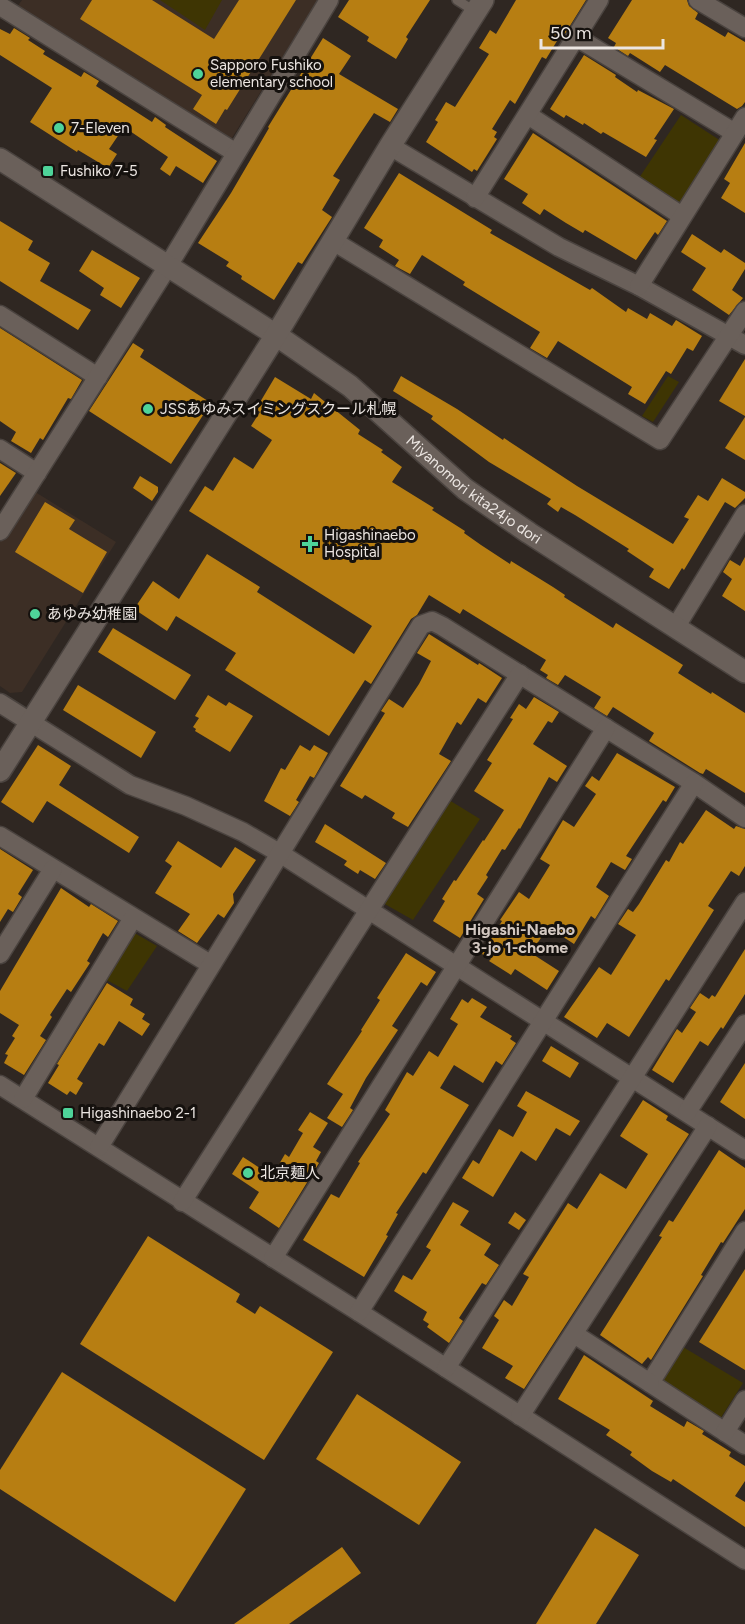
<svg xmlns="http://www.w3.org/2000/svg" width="745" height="1624" font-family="Figtree,'Noto Sans JP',sans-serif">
<rect width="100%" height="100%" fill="#2f2722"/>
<!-- built -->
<g fill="#3c2e25">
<path d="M22,0H318L230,141L17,7Z"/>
<path d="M32,490L116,542L22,692L10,693L0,686V542Z"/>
</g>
<!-- green -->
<g fill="#3e3503">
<path d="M160,0H222L205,30Z"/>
<path d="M681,115L721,141L679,205L639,178Z"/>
<path d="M668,376L679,382L653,422L642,416Z"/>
<path d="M449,800L480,819L413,920L383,903Z"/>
<path d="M131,931L157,946L127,991L101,977Z"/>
<path d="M683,1347L743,1383L720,1419L660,1382Z"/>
</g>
<!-- building -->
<g fill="#b77e12">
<path d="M92,0H152L214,39L239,0H296L227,110L225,109L216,124L193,109L202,95L80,19Z"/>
<path d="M349,0H430L406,37L408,39L396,59L367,41L369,37L338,17Z"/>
<path d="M516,0H586L563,37L560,36L546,59L542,57L515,104L510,100L492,129L497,132L494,137L497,139L477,171L474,169L472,172L426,142L438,122L435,120L446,102L455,107L489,54L479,48L490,30L496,34Z"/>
<path d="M632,0H687L689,6L698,13L695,19L725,37L728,32L745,42V102L742,106L737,109L665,65L660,72L630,53L628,56L614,47L616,43L608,38Z"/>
<path d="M14,28L30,38L28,40L45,51L43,54L81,77L84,72L99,81L96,86L152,122L155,117L166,125L165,127L217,161L203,183L176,166L170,176L160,169L168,157L124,127L109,149L117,154L108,168L78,150L77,152L30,122L52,88L0,55V29L10,34Z"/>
<path d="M323,38L351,56L339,74L398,109L390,122L374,113L360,134L333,176L340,180L322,210L332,217L302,264L298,262L274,300L241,279L242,276L226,266L229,262L198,243L231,193L269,128L268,127Z"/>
<path d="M584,55L616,75L615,77L637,92L638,90L674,109L654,139L657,140L646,157L603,132L601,134L584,123L583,125L566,115L564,118L550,109Z"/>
<path d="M533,133L667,221L658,235L655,232L636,260L585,230L583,233L566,223L544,209L540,215L522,203L528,194L504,179Z"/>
<path d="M745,143V213L721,198L730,183L724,179Z"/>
<path d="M399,173L492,230L490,233L590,290L592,288L626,312L628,308L647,319L650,313L672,326L676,320L702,336L693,351L687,348L671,374L666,371L645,404L628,394L632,387L558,341L547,358L530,348L540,332L463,285L465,282L422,255L410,274L395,266L399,260L379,247L383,240L364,228Z"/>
<path d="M0,221L33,241L28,250L50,263L40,281L91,310L78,330L0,281Z"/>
<path d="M692,234L721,253L724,249L745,263V269L732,290L743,298L729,315L692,290L706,268L681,252Z"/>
<path d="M92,250L140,278L121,308L100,295L104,288L79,271Z"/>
<path d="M0,328L82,380L71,399L68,398L43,440L40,438L31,453L11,441L16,432L0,421Z"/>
<path d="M133,343L144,350L140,357L211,403L171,464L89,411Z"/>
<path d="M745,359V416L719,401Z"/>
<path d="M401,376L457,409L503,440L504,438L577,486L673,544L689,519L684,517L698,495L708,501L722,478L745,492V498L735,508L725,502L684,570L682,568L669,589L649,577L654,569L627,551L629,549L575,515L561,507L558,512L547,504L551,499L489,462L431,419L433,416L393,391Z"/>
<path d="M275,377L311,399L314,393L360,430L358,434L383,450L381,452L402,467L392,482L434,508L432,510L465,531L464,533L481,545L510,564L511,561L553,587L565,595L564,597L613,628L616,623L683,665L678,673L711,694L712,692L745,713V793L706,769L703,774L700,773L649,741L654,733L613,707L607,716L594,708L601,697L565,675L558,685L546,678L548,675L540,670L546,660L463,609L460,614L429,595L417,615L411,619L371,684L365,680L329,736L225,670L236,653L176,616L167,631L134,609L153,581L179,599L207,554L260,587L257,592L354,654L372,626L189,511L205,486L213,491L234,457L253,469L272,440L251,426L260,412L256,409Z"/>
<path d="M745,417V460L725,448Z"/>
<path d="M0,463L16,473L0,496Z"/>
<path d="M140,476L158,487V492L152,501L133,488Z"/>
<path d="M45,502L75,520L69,529L107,552L83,593L15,552Z"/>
<path d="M745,557V611L722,596L732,579L723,572L730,560L740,566Z"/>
<path d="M113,628L191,675L175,700L98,652Z"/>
<path d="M429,634L478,665L479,663L502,678L486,703L478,698L461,725L457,722L439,754L451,761L408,827L392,818L395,813L365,795L362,799L340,786L385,713L381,711L389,699L403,708L419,684L431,661L417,653Z"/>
<path d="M78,685L156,732L141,758L63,710Z"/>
<path d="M208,695L226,706L229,702L253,716L230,752L195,731L196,729L193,727L199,718L195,716Z"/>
<path d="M534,697L559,712L552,723L548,721L533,744L567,766L557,782L549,777L520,829L519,828L505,850L502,849L486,875L488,877L477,894L484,899L460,938L433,921L445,901L442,899L454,880L456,881L483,840L484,841L504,810L474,791L492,763L487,760L513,719L510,718L519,704L526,709Z"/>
<path d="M38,745L71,766L59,785L139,837L129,853L47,801L33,823L1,802Z"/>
<path d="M300,745L310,751L314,745L328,753L314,778L310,776L296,800L299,802L290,816L264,801L281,768L285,770Z"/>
<path d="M617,753L675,787L666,802L663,800L626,856L632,859L625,870L611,862L596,887L609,896L595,919L591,916L574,944L548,927L531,953L559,971L547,990L515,969L511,975L489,961L491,959L482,954L502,921L500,920L519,892L529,899L550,865L540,859L563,820L574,827L596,794L585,786L592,776L599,781Z"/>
<path d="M706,810L734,829L736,826L745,829V866L739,876L731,871L708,906L714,910L669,981L666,979L629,1037L607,1023L597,1038L564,1017L599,967L611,975L636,935L618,924L628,909L633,912L639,904L666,860L669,862L680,842L683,844Z"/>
<path d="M325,824L386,863L375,879L360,870L358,874L344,865L347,861L315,842Z"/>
<path d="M178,841L221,868L235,847L256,860L233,894L234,903L224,918L218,914L197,943L178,931L190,914L155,893L172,866L165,861Z"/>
<path d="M0,849L33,870L18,894L22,897L13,912L8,909L0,922Z"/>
<path d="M61,888L89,907L91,904L118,921L108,937L103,933L87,961L90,963L71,992L67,989L50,1015L52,1017L40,1036L46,1040L24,1075L4,1063L8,1055L5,1054L15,1038L12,1036L19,1025L0,1013V991Z"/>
<path d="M745,949V994L723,1029L721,1027L708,1046L700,1041L673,1083L652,1070L677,1029L682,1033L696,1012L690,1008L700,993L709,999L712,995L715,997Z"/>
<path d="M406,953L436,972L427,986L421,982L392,1026L398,1030L366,1078L350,1108L353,1110L342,1127L327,1118L343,1094L327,1084L362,1031L361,1030L380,1000L377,998Z"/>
<path d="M107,983L133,999L130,1005L145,1014L142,1019L150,1024L142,1036L119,1021L104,1046L99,1043L77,1079L83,1083L76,1095L70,1091L67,1095L48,1083L59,1065L57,1064Z"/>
<path d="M472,998L487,1007L480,1017L512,1036L510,1039L516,1043L502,1065L496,1061L483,1083L454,1065L440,1088L469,1105L426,1174L423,1172L396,1213L398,1214L386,1235L388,1236L364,1277L303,1240L331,1194L339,1198L360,1163L358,1162L390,1114L385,1110L407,1072L413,1076L429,1051L438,1057L458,1024L450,1019L462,999L468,1003Z"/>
<path d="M551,1046L579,1063L570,1078L542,1061Z"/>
<path d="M745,1063V1119L720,1102Z"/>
<path d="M526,1091L580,1121L570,1136L556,1128L536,1161L521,1151L493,1197L462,1178L473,1160L479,1164L499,1129L513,1137L527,1112L517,1106Z"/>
<path d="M643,1100L668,1116L666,1120L689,1134L524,1389L505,1378L513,1366L482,1348L499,1320L494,1316L504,1300L512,1306L529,1277L523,1274L568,1203L577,1209L600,1173L626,1189L648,1154L620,1136Z"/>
<path d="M310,1112L328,1123L313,1147L321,1152L316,1161L319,1163L279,1228L249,1208L259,1192L232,1174L243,1157L272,1176L285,1154L289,1157L303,1133L298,1130Z"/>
<path d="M719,1150L745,1168V1209L723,1243L721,1242L701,1275L703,1276L651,1360L648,1357L642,1364L600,1335L662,1237L659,1236L669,1220L673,1222Z"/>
<path d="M453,1202L469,1211L460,1225L491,1244L484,1255L499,1265L486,1285L482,1283L459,1318L463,1321L449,1343L427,1327L429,1324L423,1320L427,1312L394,1291L403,1275L412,1280L431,1250L426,1247Z"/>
<path d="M515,1212L526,1220L519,1230L508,1223Z"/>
<path d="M148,1236L240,1294L236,1302L255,1314L260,1306L333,1352L264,1460L80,1344Z"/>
<path d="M745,1269V1370L699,1342Z"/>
<path d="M584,1355L653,1401L650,1406L684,1427L687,1421L704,1431L702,1434L731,1452L729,1456L745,1466V1481L735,1496L745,1502V1527L673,1479L671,1482L652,1471L630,1455L632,1452L606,1435L610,1430L558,1399Z"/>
<path d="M62,1372L246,1489L175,1602L0,1489V1470Z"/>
<path d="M357,1394L461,1462L419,1525L316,1459Z"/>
<path d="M595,1528L639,1555L596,1624H536Z"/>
<path d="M342,1547L361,1573L289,1624H234Z"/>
</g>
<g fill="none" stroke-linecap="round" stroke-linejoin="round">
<defs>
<path id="service" d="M457,0L476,12"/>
<g id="minor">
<path d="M698,0L745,28"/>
<path d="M0,6L236,153"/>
<path d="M576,37L735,133"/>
<path d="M528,115L682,216"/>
<path d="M390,146L559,247L639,286L745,345"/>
<path d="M475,198L599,0"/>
<path d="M333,241L660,440L745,311"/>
<path d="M639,286L745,117"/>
<path d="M0,315L98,377"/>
<path d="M0,449L37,473"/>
<path d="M0,531L168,266L329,0"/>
<path d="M675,628L745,514"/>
<path d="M0,703L130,785L186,806L243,832L281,854L745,1150"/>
<path d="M0,836L210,964"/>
<path d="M0,954L53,869"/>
<path d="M0,1085L359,1312L745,1560"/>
<path d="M23,1099L133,918"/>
<path d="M687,1112L745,1024"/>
<path d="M99,1147L421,625L432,621L442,626L694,783L745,818"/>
<path d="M182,1202L520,674"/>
<path d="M745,1231L650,1383L745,1445"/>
<path d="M273,1258L606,728"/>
<path d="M359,1312L694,783"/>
<path d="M574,1334L650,1383"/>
<path d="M446,1368L745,902"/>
<path d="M520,1416L708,1126"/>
<path d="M725,1432L745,1400"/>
</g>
<g id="tertiary">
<path id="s1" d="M0,159L276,335L350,386L465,489L529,533L745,672"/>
<path d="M0,771L276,335L390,146L483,0"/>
</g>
</defs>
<!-- service casing -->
<use href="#service" stroke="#4a433f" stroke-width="12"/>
<!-- minor casing -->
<use href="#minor" stroke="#4a433f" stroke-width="21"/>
<!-- tertiary casing -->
<use href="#tertiary" stroke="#4a433f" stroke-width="24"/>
<!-- service -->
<use href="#service" stroke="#6a605a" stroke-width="9"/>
<!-- minor -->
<use href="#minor" stroke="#6a605a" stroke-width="18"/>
<!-- tertiary -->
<use href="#tertiary" stroke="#6a605a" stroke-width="21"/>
</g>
<!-- markers -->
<g fill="#4ed399" stroke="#15110e" stroke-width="2">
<circle cx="198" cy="74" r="6"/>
<circle cx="59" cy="128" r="6"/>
<rect x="42" y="165" width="12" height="12" rx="3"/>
<circle cx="148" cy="409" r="6"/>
<path d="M307 535h6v6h6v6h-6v6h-6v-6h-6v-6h6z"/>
<circle cx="35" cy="614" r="6"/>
<rect x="62" y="1107" width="12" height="12" rx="3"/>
<circle cx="248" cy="1173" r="6"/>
</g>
<g text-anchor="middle" stroke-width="6" stroke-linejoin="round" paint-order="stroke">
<!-- poi labels -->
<g font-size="15" fill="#ece6e2" stroke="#15110e" text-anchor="start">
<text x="210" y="70">Sapporo Fushiko<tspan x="210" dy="17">elementary school</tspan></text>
<text x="71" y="133">7-Eleven</text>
<text x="60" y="176">Fushiko 7-5</text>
<text x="160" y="414">JSSあゆみスイミングスクール札幌</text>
<text x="324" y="540">Higashinaebo<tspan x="324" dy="17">Hospital</tspan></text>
<text x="47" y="619">あゆみ幼稚園</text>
<text x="80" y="1118">Higashinaebo 2-1</text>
<text x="260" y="1178">北京麺人</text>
</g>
<!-- street labels -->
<g font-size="15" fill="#ece6e2" stroke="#15110e">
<text dy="5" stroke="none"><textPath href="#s1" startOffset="579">Miyanomori kita24jo dori</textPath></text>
</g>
<!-- neighbourhood labels -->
<g font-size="16" font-weight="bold" fill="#d3c8c1" stroke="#15110e">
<text x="520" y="935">Higashi-Naebo<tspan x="520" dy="18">3-jo 1-chome</tspan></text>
</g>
</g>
<!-- scale -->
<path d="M541 39v9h122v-9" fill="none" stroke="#ece6e2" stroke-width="3"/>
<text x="550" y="39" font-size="18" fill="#ece6e2" stroke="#15110e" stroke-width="4.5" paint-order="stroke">50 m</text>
</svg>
